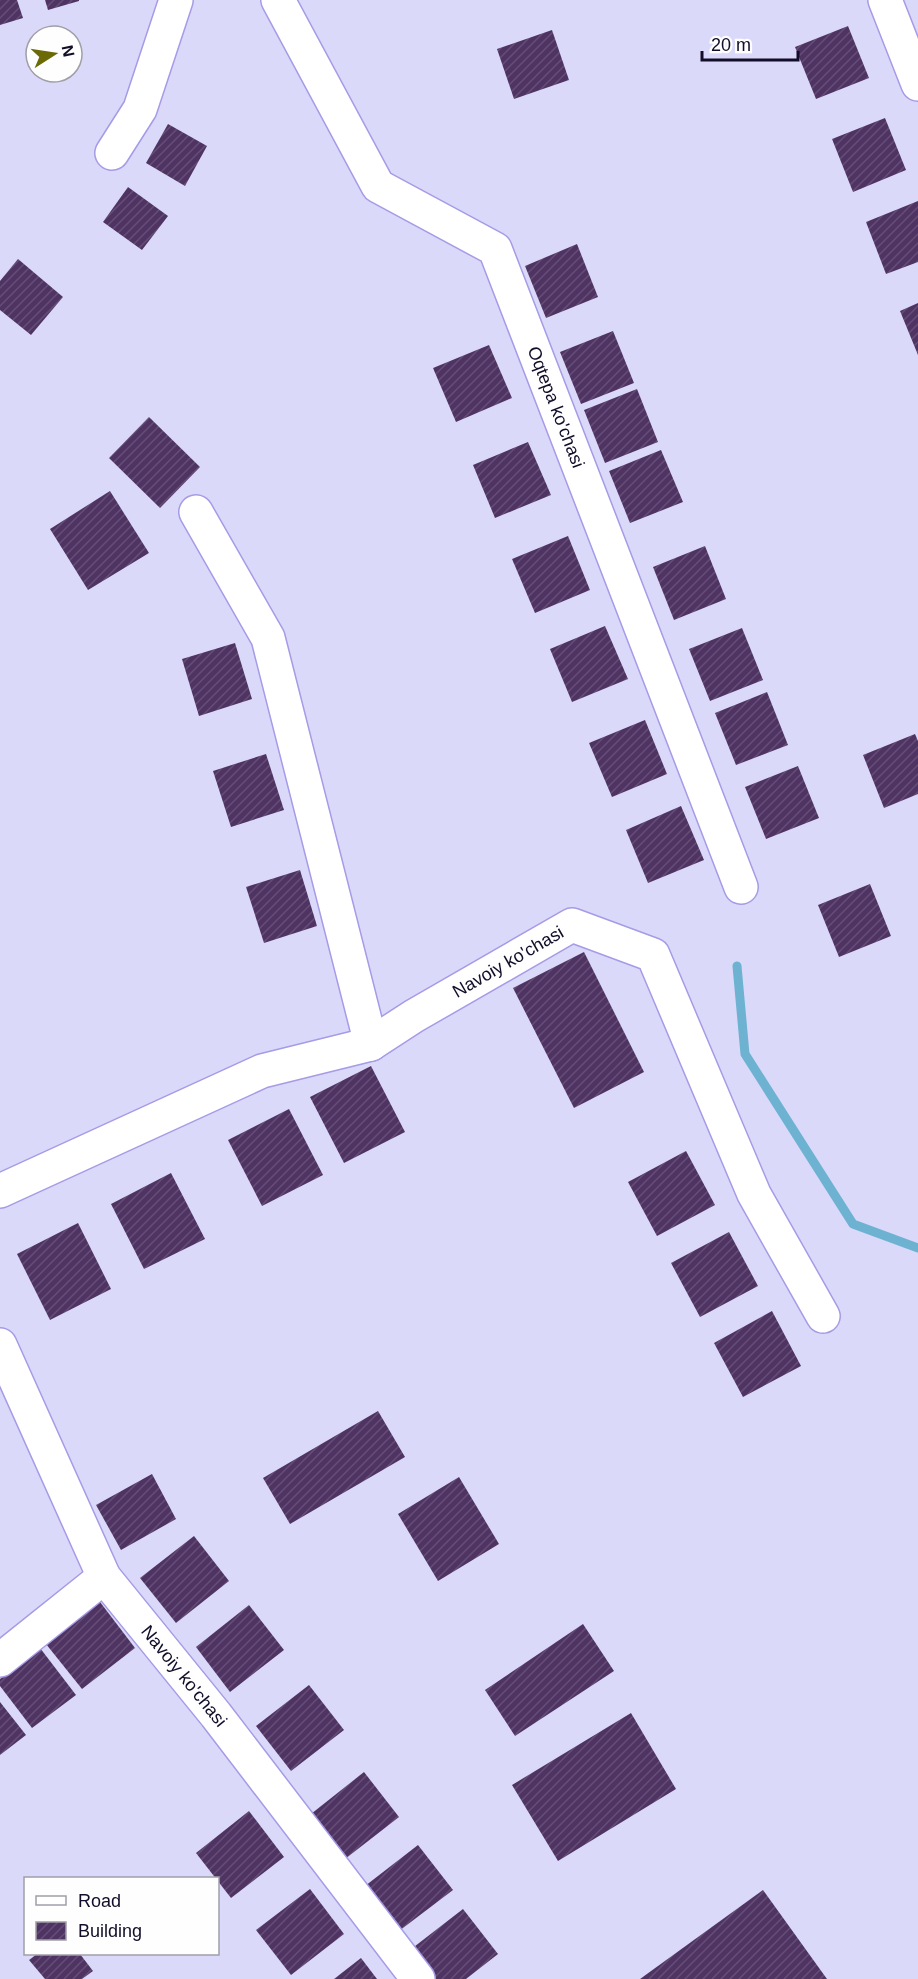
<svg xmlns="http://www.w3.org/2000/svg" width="918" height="1979" font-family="Helvetica,sans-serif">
<defs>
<pattern id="building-hatch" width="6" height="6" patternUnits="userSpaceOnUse" patternTransform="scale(1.5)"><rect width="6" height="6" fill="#4f3463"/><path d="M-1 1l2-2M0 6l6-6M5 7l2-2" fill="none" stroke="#644e75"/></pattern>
</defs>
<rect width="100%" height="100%" fill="#dbd9f9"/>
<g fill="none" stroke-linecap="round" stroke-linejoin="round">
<!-- stream -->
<path stroke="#6eb2d2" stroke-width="9" d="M737,966L745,1054L853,1224L918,1248"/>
</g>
<!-- building -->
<g fill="url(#building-hatch)">
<path d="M0,0H17L23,18L0,25Z"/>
<path d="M45,0H79V1L48,10Z"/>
<path d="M848,26L869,78L816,99L795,47Z"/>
<path d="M552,30L569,80L514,99L497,49Z"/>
<path d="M885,118L906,170L853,192L832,139Z"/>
<path d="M168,124L207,146L185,186L146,163Z"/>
<path d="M128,187L168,216L142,250L103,222Z"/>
<path d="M918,201V262L886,274L866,222Z"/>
<path d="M577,244L598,297L546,318L525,266Z"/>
<path d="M18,259L63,297L31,335L0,310V281Z"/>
<path d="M918,303V355L900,311Z"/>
<path d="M613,331L634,383L581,404L560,352Z"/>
<path d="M489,345L512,398L456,422L433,368Z"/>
<path d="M637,389L658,442L605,463L584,410Z"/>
<path d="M149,417L200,467L160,508L109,458Z"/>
<path d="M528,442L551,495L495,518L473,465Z"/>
<path d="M661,450L683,502L630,523L609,471Z"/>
<path d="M110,491L149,553L88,590L50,529Z"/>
<path d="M568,536L590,590L535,613L512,559Z"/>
<path d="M705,546L726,599L674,620L653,567Z"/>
<path d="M605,626L628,679L572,702L550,649Z"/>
<path d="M742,628L763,680L710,701L689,649Z"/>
<path d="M235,643L252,699L199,716L182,659Z"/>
<path d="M767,692L788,745L736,765L715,713Z"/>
<path d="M645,720L667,774L612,797L589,743Z"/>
<path d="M915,734L918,741V794L884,808L863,755Z"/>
<path d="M266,754L284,810L231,827L213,771Z"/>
<path d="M798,766L819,818L766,839L745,787Z"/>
<path d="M681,806L704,860L648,883L626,830Z"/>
<path d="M300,870L317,926L264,943L246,887Z"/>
<path d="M870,884L891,936L839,957L818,905Z"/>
<path d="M584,952L644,1072L574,1108L513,988Z"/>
<path d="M371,1066L405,1132L344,1163L310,1097Z"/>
<path d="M289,1109L323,1175L262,1206L228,1140Z"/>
<path d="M686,1151L715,1205L657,1236L628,1182Z"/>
<path d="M171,1173L205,1239L144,1269L111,1204Z"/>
<path d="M78,1223L111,1289L50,1320L17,1254Z"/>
<path d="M729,1232L758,1286L700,1317L671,1263Z"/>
<path d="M772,1311L801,1366L743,1397L714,1343Z"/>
<path d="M378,1411L405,1457L290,1524L263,1478Z"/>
<path d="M152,1474L176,1519L121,1550L96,1505Z"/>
<path d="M459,1477L499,1544L438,1581L398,1514Z"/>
<path d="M194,1536L229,1581L176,1623L140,1578Z"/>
<path d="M100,1602L135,1648L82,1689L46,1644Z"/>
<path d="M249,1605L284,1650L230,1692L196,1647Z"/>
<path d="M583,1624L614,1671L515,1736L485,1690Z"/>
<path d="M40,1648L76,1695L32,1728L0,1686V1679Z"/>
<path d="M309,1685L344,1730L291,1771L256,1726Z"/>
<path d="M0,1702L26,1735L0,1755Z"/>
<path d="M631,1713L676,1789L558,1861L512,1785Z"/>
<path d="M364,1772L399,1817L345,1859L311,1814Z"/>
<path d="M249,1811L284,1857L231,1898L196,1853Z"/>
<path d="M418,1845L453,1890L399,1931L365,1886Z"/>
<path d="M310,1889L344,1934L291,1975L256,1930Z"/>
<path d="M763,1890L827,1979H640Z"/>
<path d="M463,1909L498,1954L466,1979H432L410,1950Z"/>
<path d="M37,1954H80L93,1971L82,1979H45L29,1960Z"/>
<path d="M361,1958L377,1979H334Z"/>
</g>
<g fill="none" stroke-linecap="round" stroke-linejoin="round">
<defs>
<g id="minor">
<path d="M278,0L378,186L495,249L741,887"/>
<path d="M885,0L918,84"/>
<path d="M112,153L140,109L176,0"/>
<path d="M196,512L268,638L371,1044"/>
<path d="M0,1191L262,1071L371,1044L414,1016L572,925L653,955L754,1194L823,1316"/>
<path d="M0,1345L104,1577L216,1715L418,1979"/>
<path d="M0,1660L104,1577"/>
</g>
</defs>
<!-- minor casing -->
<use href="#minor" stroke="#a59be7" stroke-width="36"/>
<!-- minor -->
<use href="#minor" stroke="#fff" stroke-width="33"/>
</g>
<g text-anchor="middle" stroke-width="6" stroke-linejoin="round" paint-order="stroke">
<!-- street labels -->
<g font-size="18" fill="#120d28" stroke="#fefefe">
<text transform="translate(556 407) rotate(69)" y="6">Oqtepa ko'chasi</text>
<text transform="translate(508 962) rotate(-30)" y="6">Navoiy ko'chasi</text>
<text transform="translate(184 1676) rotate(51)" y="6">Navoiy ko'chasi</text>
</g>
</g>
<!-- legend -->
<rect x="24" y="1877" width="195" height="78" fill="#fefefe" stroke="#a09ea8" stroke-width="1.5"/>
<rect x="36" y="1896" width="30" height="9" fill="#ffffff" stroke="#a09ea8" stroke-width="1.5"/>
<text x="78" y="1907" font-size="18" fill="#120d28">Road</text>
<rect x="36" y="1922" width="30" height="18" fill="url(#building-hatch)" stroke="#a09ea8" stroke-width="1.5"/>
<text x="78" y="1937" font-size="18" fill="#120d28">Building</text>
<!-- north arrow -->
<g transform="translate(54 54) rotate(78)"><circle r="28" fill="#fefefe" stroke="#a09ea8" stroke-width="1.5"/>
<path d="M0-4.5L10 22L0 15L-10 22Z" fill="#6b6a07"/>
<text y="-9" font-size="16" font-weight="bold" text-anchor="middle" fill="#120d28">N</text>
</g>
<!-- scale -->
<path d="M702 51v9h96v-9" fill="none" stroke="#120d28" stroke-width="3"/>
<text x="711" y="51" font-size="18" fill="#120d28" stroke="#fefefe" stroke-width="4.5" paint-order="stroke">20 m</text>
</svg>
